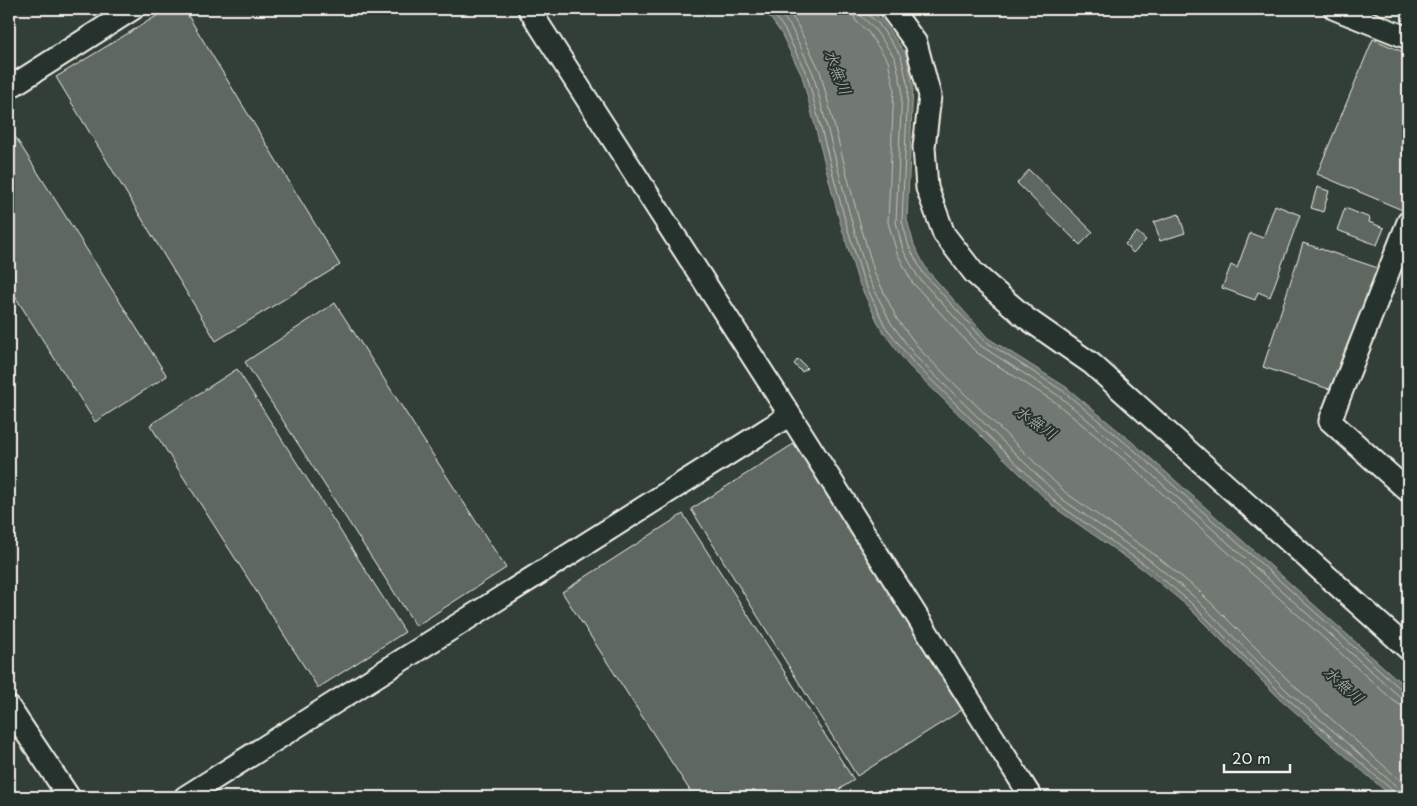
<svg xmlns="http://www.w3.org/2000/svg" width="1417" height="806" font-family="'Playpen Sans','Klee One',sans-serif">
<rect width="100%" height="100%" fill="#323e38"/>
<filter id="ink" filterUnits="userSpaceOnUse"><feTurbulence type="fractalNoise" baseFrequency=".02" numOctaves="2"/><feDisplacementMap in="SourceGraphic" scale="10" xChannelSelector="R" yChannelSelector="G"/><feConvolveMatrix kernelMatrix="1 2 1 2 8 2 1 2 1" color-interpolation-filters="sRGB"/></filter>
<g filter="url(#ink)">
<!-- water -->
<path fill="#727972" stroke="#a6a9a1" d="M764,9H869L882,20L906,54L913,87L907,220L914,245L927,270L988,338L1066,387L1138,447L1408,689V797H1392L1278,697L1186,605L1144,570L1055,508L908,365L881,329L858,281L840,222L802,76L781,33Z"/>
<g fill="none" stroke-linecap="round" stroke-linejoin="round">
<!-- shore -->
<g stroke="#c0c1b9" stroke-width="1">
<path d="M770,9L785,30L807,75L845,220L863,279L885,326L912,361L1058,504L1147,566L1189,601L1281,693L1393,791L1395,797"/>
<path d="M777,9L791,27L813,73L851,219L868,277L891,323L916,357L1062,499L1151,561L1193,596L1285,689L1397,787L1400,792L1401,797"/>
<path d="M787,9L797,24L820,71L858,217L875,274L897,319L922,352L1066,493L1155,555L1198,590L1291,683L1402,782L1406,786L1408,793"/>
<path d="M853,9L854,16L856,21L868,32L888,61L894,88L888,222L897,253L912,282L976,352L1055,402L1126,461L1394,701L1400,705L1408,706"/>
<path d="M860,9L862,17L873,27L895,58L902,88L896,222L903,250L918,277L981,346L1059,396L1131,456L1399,696L1404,699H1408"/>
<path d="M866,9L867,14L878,23L901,56L908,87L902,221L909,247L923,273L985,341L1063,391L1135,451L1403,691L1408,693"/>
</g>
</g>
<!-- building -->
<g fill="#5f6861" stroke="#f4f1e8">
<path d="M168,9H184L340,265L216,341L56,77Z"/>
<path d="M1373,39L1408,54V208L1407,212L1317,174Z"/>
<path d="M9,127L167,376L95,422L9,287Z"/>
<path d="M1029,170L1093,232L1080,245L1017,183Z"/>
<path d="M1317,187L1329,191L1323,212L1311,208Z"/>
<path d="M1275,205L1300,215L1270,297L1258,292L1255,300L1222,288L1231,265L1237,268L1250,233L1263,238Z"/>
<path d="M1345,208L1370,218L1369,222L1384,228L1377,245L1337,230Z"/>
<path d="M1179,214L1185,233L1160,241L1154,222Z"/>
<path d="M1137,232L1146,240L1133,253L1125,244Z"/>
<path d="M1303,243L1381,269L1341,393L1263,367Z"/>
<path d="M335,303L506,568L416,626L245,362Z"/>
<path d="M798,359L807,368L802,372L794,364Z"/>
<path d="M237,369L405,632L318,688L150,425Z"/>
<path d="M795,443L962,710L857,776L691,509Z"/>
<path d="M683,514L854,780L827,797H694L562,592Z"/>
</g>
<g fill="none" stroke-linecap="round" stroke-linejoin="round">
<defs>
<g id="street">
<path d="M529,9L790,415L1031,797"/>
<path d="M891,9L916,43L930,96L924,147L927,188L944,234L974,273L1026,318L1092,364L1408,649"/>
<path d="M1335,9L1408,38"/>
<path d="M9,88L133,9"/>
<path d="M1408,222L1330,421L1408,491"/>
<path d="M9,707L69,797"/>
<path d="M185,797L790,415"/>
</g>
</defs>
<!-- street casing -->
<use href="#street" stroke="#f4f1e8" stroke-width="25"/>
<!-- street -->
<use href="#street" stroke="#26332d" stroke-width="21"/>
</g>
</g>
<g text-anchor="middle" stroke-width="4" stroke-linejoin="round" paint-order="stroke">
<!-- water labels -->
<g font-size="16" font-style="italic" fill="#babbb3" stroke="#26332d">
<text transform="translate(838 72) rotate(69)" y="6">水無川</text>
<text transform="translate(1036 422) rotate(35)" y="6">水無川</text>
<text transform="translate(1344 685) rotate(42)" y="6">水無川</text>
</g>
</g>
<!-- margin -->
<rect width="1417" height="806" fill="none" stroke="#26332d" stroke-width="30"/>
<rect x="15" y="15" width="1387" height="776" fill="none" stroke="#f4f1e8" stroke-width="2" filter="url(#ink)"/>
<!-- scale -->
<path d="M1224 764v8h66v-8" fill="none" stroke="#f4f1e8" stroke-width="2.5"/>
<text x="1232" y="764" font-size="15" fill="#f4f1e8" stroke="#26332d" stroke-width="4" paint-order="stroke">20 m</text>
</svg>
